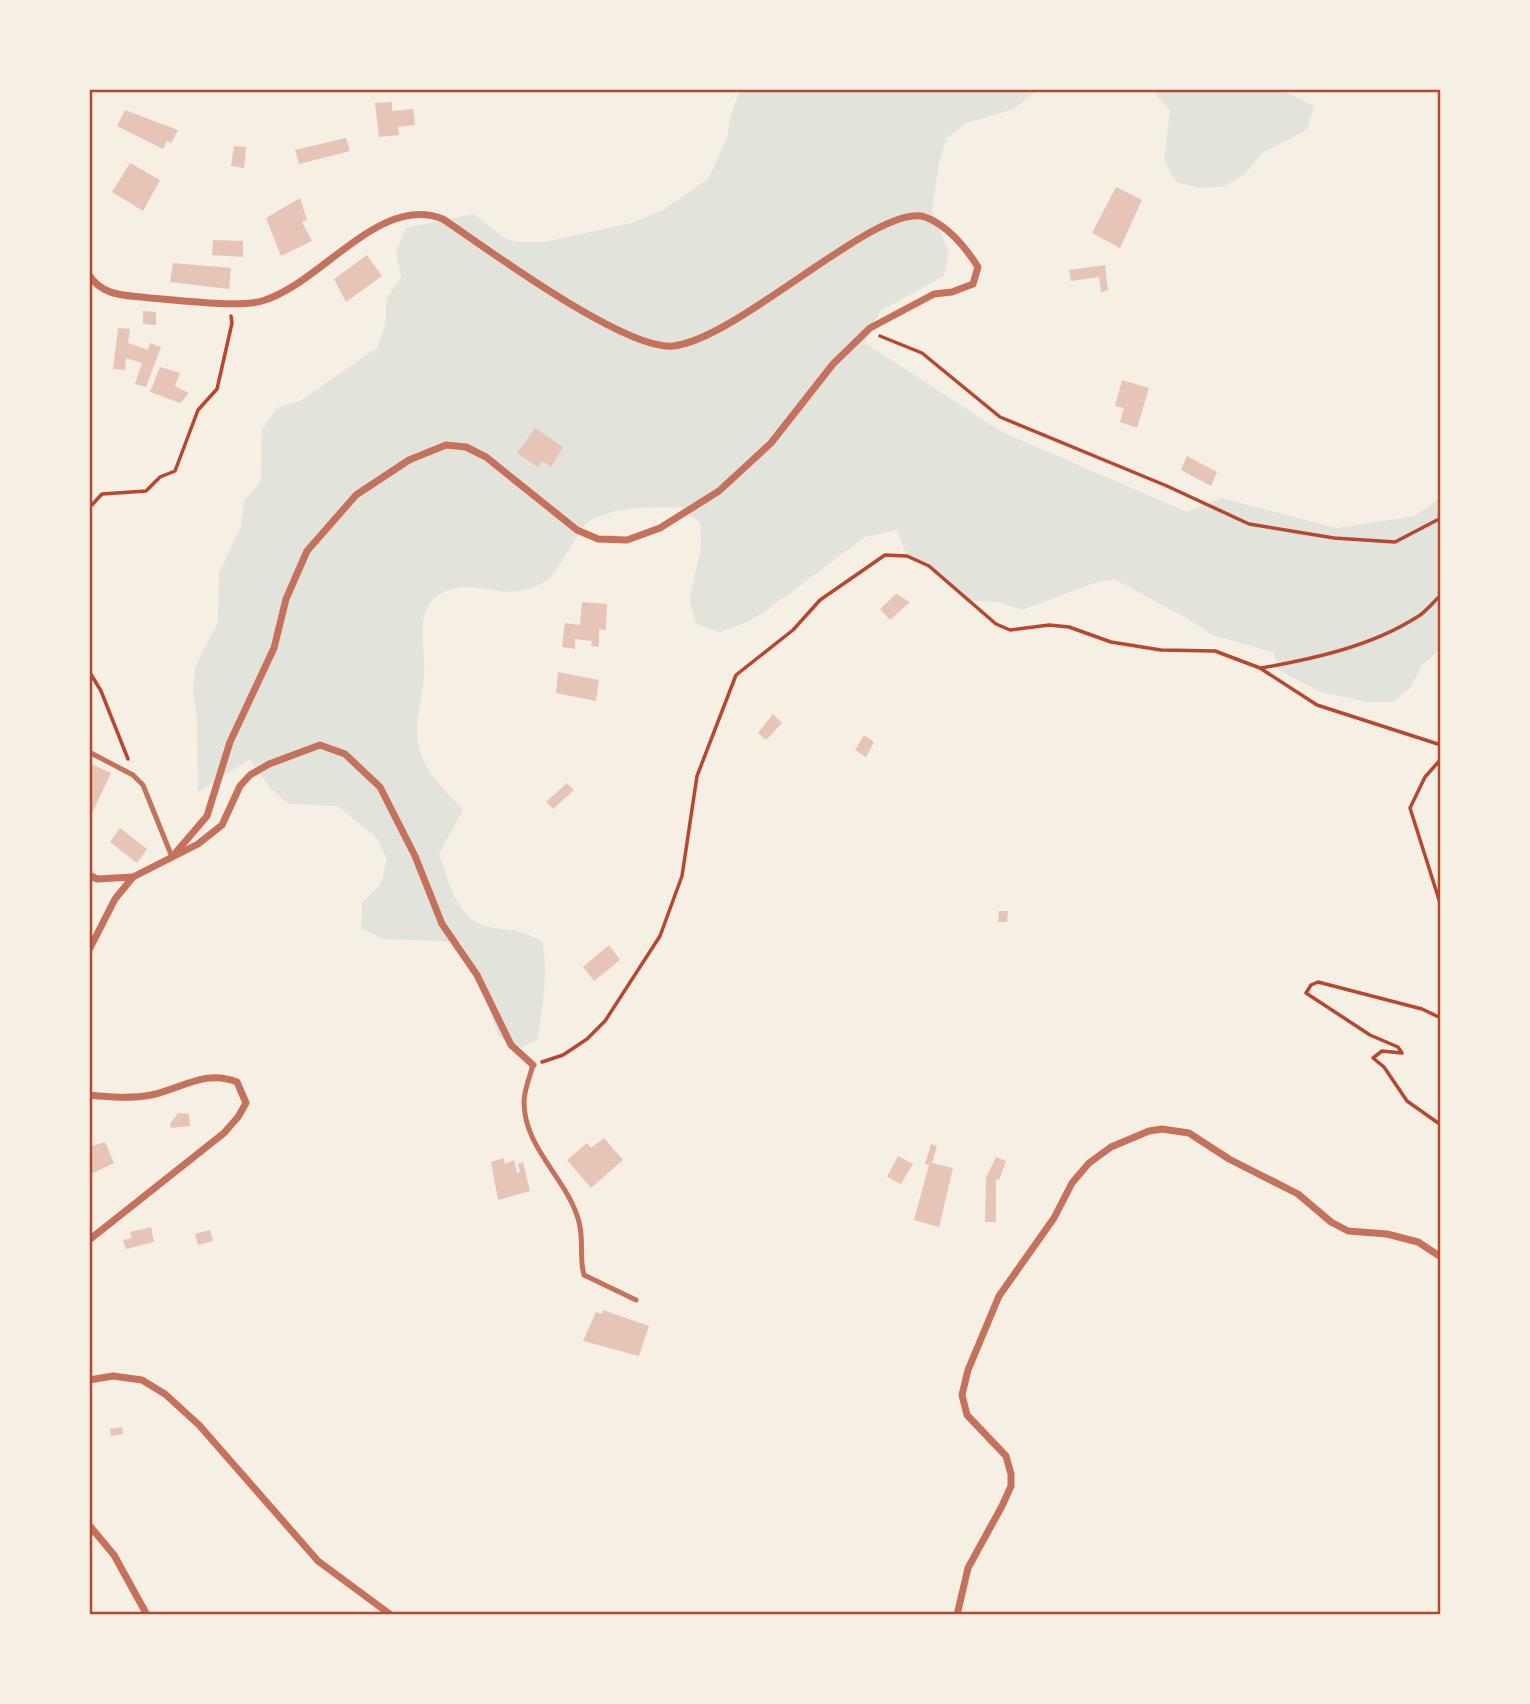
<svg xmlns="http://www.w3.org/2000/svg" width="1530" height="1704" font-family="'Sofia Sans Condensed',sans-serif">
<rect width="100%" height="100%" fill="#f6efe4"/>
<!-- green -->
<g fill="#e2e4dc">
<path d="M740,89H1038L1014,109L966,123L947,138L939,162L932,211L949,253L944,276L880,311L865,343L1002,432L1187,512L1221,498L1337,528L1415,516L1441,497V649L1422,665L1411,687L1393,702H1368L1320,692L1280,671L1273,652L1212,635L1190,620L1114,579L1091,584L1022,610L999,602L970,601L929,566L907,556L897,530L865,537L766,611L745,623L720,632L696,624L689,599L701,549L700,523L682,507C652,508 615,505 588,522C581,527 575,540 570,548C563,558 555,576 544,582C506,604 482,580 451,589C409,602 427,646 424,677C422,702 412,725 420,751C427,775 447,792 463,810L439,854C451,885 456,923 495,928C519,932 520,929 542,942C549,973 542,1007 538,1039L517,1050L498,1035L482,986L461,942L382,939L361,928L362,903L381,884L387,859L376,837L337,806L289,804L270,788L250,759L198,792L197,717L193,692L195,667L218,622L219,573L241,526L244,501L261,480L262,430L277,408L302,400L378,347L385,324L387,298L401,277L396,252L406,228L473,214L505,238L516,242H545L631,223L663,210L708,179L728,136L729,121Z"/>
<path d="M1150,89H1280L1314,106L1307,130L1262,153L1246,173L1225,186L1199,188L1176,182L1164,160L1170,110Z"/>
</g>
<!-- building -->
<g fill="#e6c5b7">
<path d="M392,102V111L413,109L415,125L398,127L399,135L379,137L375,103Z"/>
<path d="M125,110L178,130L171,143L167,141L163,149L117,126Z"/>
<path d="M346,138L350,151L299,164L295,150Z"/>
<path d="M234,146L246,147L244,168L231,166Z"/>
<path d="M130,163L160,180L143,211L112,192Z"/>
<path d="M1116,187L1142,200L1120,248L1092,233Z"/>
<path d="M300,198L307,220L302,222L312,241L281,256L266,218Z"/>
<path d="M213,240L243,241V257L212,255Z"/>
<path d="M367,255L382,276L346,302L334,279Z"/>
<path d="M173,263L231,268L229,289L170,282Z"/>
<path d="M1105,265L1108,290L1101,292L1099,277L1071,281L1069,270Z"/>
<path d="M143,311L156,312V325L143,324Z"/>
<path d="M118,328L130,329L128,343L148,350L150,343L161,347L146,387L135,384L142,363L126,358L125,370L113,369Z"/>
<path d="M160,367L180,373L175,386L189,393L180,403L150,392Z"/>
<path d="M1122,380L1149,388L1137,428L1120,422L1124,408L1115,406Z"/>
<path d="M535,428L563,447L551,467L542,461L538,467L517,453Z"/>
<path d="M1187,456L1217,472L1211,486L1181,470Z"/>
<path d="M896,594L910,602L890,620L880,609Z"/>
<path d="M582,602L607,604L606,630L599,629V647L591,646L592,641L575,639V649L562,647L565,623L580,625Z"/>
<path d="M558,672L599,680L596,701L556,693Z"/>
<path d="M773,714L782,723L766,740L758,733Z"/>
<path d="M864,735L874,742L866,757L855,750Z"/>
<path d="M89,763L111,773L92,813L89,812Z"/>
<path d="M567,783L574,790L553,809L546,802Z"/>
<path d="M120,828L147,849L137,863L110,842Z"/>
<path d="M999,911H1008L1007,922H998Z"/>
<path d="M609,945L620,960L594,981L583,967Z"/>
<path d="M178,1113L189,1114L190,1126L171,1128L170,1124Z"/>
<path d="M604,1138L623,1160L591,1188L567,1160L587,1143L591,1148Z"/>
<path d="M105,1142L114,1163L89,1175V1147Z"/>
<path d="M931,1144L937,1146L932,1163L953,1168L939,1227L914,1220L929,1165L925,1164Z"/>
<path d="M898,1156L913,1164L901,1184L887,1177Z"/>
<path d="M996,1157L1006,1161L999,1180L996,1179V1222H985L986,1178Z"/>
<path d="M504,1158L505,1164L514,1160L517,1173L520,1172L518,1164L523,1162L530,1191L498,1200L491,1162Z"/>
<path d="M151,1227L154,1242L126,1249L123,1240L132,1238L130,1232Z"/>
<path d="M210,1230L213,1241L198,1245L195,1234Z"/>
<path d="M603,1310L649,1326L639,1356L583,1341L596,1312L602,1314Z"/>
<path d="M122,1427L123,1434L111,1436L110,1429Z"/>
</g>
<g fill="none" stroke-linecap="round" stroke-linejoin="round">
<!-- path -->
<g stroke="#b5482f" stroke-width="3.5">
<path d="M880,336L922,353L1000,417L1167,486L1249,524L1334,538L1395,542L1441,518"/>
<path d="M89,508L102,494L146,491L160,477L175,471L198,410L217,389L232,323L231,316"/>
<path d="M1261,668C1313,659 1372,646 1417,617C1426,612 1433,602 1441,595"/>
<path d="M89,671L101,691L128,759"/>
<path d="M1441,759L1425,777L1410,808L1441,906"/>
<path d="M1441,1018L1422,1009L1318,982L1311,985L1306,993L1370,1035L1398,1047L1402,1053L1382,1051L1373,1058L1384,1067L1407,1101L1441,1125"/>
<path d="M542,1062L563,1055L587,1039L605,1021L660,936L682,876L697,776L736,675L793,630L820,600L885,555L907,556L929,566L996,624L1010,630L1049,625L1069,627L1111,642L1161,650L1215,651L1260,668L1317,705L1441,745"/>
</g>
<!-- service -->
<g stroke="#c5725c" stroke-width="5">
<path d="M89,752L133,775L143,785L172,857"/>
<path d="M533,1065C530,1076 524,1090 524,1102C524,1149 568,1179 579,1222C584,1240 579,1258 584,1275L636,1300"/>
</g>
<!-- minor -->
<g stroke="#c5725c" stroke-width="7">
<path d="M89,275C103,297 126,295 150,298C176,300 239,308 262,301C321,284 380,193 443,219C486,248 625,351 673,346C739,339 879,201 925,217C949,226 966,248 978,267L973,284L952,292L934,294L870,328L833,364L771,443L719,491L660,528L627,540L598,539L577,530L486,457L466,447L446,445L409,460L356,495L307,551L286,599L274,648L230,742L207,816L172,857"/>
<path d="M89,875L97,879L133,877"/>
<path d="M89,950L115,899L133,877L198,844L222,825L240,786L250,775L269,764L320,745L345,754L380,787L415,856L442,924L477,975L511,1045L533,1065"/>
<path d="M89,1095C109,1097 131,1099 151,1095C181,1089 205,1069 237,1082L246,1103L238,1117L224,1133L89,1240"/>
<path d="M89,1380L113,1376L142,1380L165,1394L199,1425L318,1561L391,1615"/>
<path d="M89,1525L114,1555L147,1615"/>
<path d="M957,1615L968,1568L1002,1506L1011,1486V1474L1006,1456L967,1415L962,1395L968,1370L999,1296L1054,1218L1072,1183L1089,1163L1111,1147L1149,1131L1162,1129L1189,1133L1229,1159L1298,1194L1331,1222L1348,1231L1387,1234L1418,1242L1441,1257"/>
</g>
</g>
<!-- border -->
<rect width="1530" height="1704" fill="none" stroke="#f6efe4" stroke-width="182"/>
<rect x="91" y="91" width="1348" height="1522" fill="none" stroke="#b5482f" stroke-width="2.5"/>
</svg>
